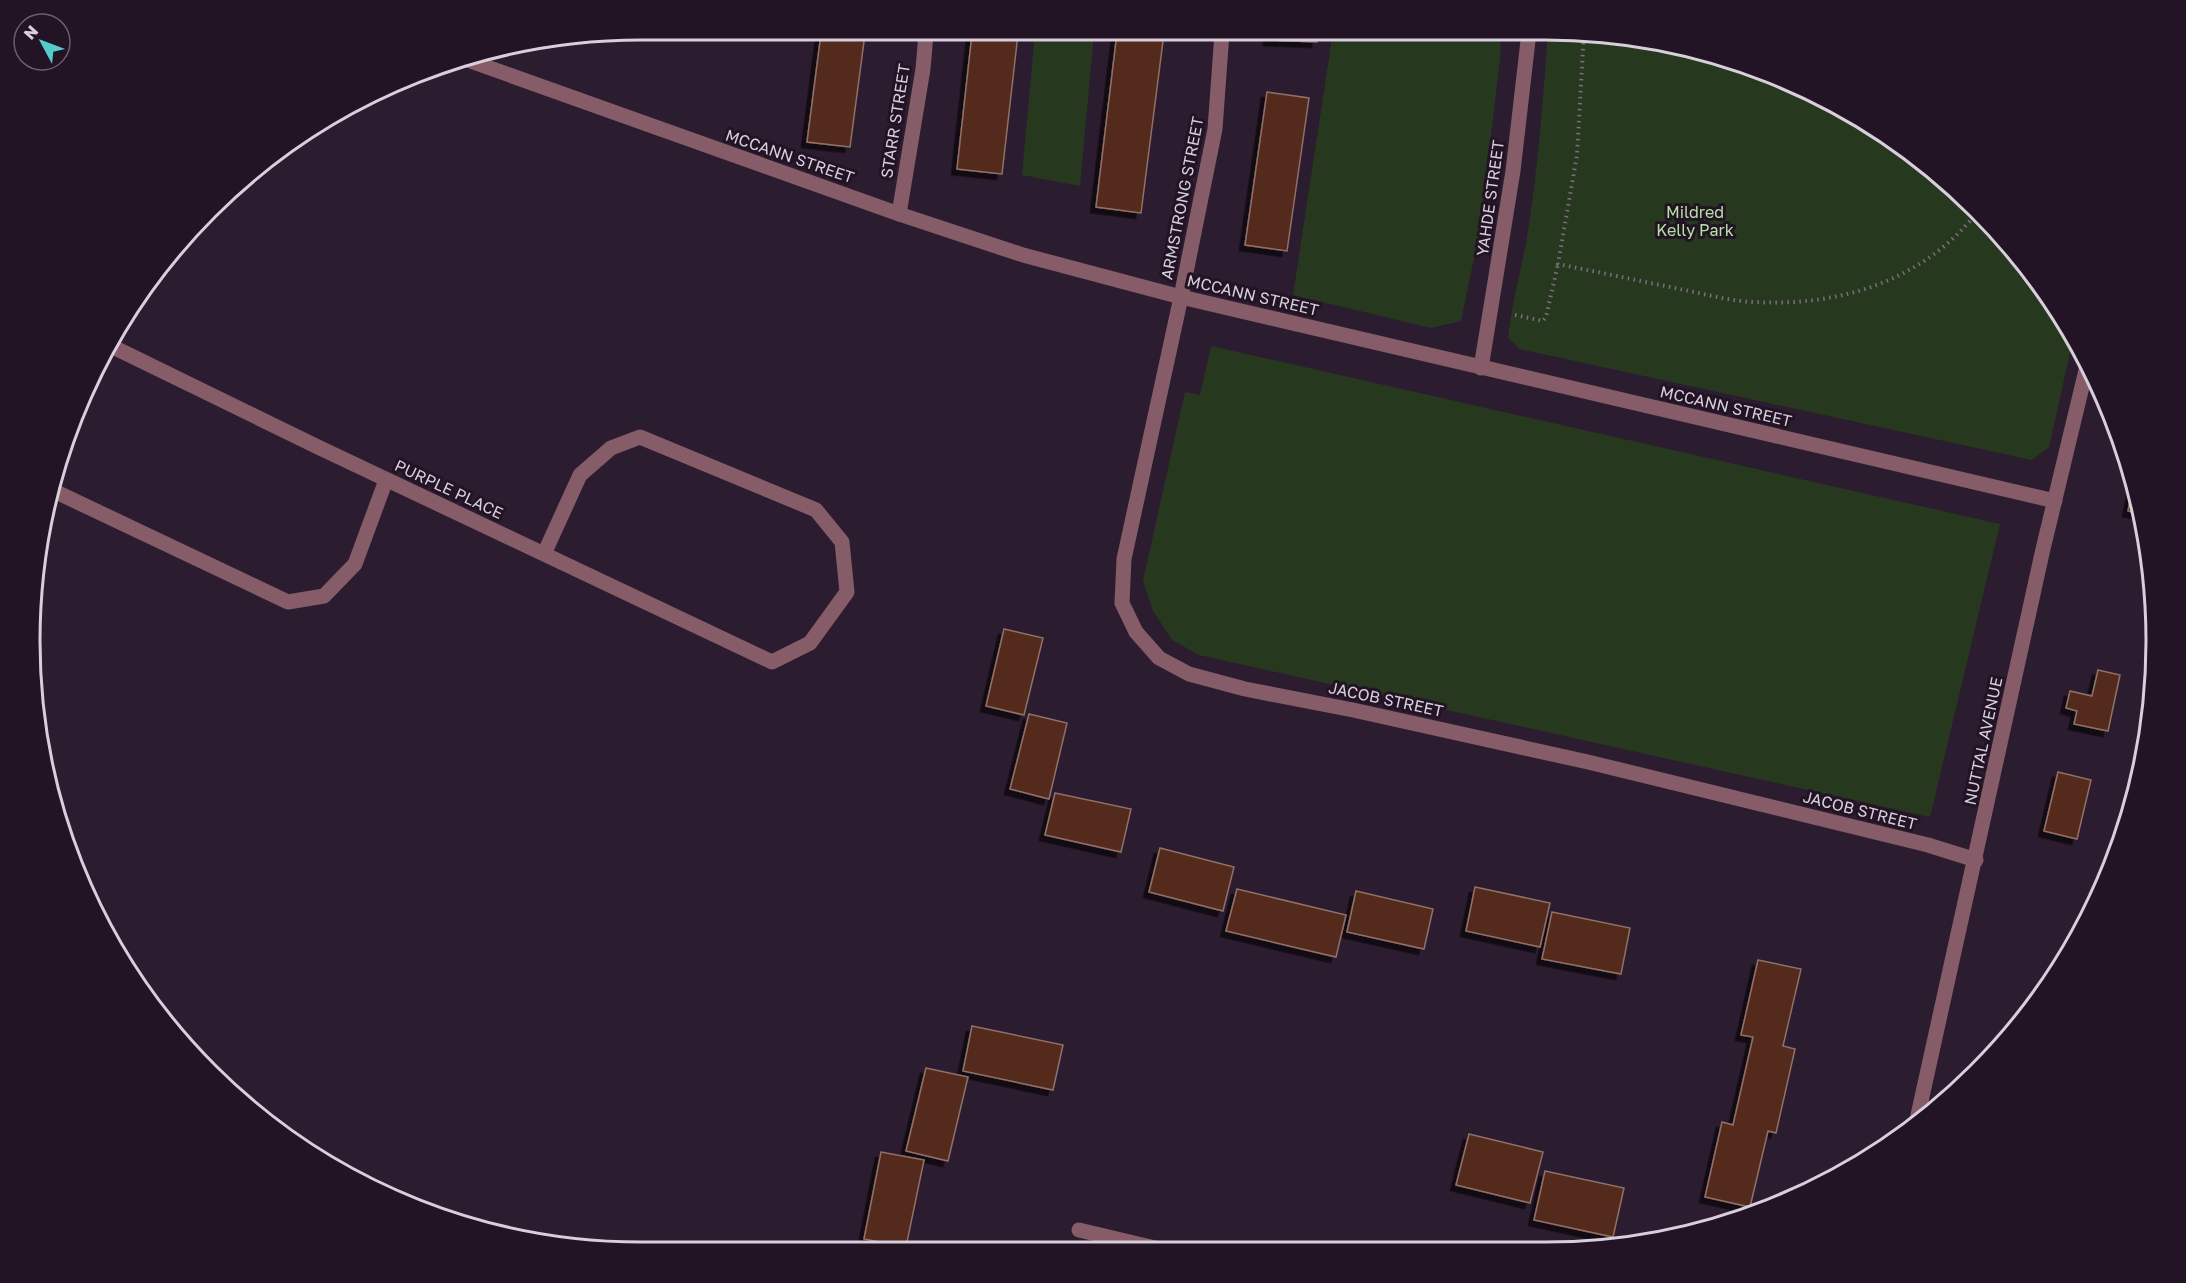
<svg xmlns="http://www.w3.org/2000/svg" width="2186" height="1283" font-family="'Golos Text',sans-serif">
<defs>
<filter id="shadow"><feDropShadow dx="-5.5" dy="5.5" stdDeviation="0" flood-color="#0009"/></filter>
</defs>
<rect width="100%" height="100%" fill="#2c1c2f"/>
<!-- green -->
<g fill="#26391f">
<path d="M1548,31H1585L1741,63L1885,133L1977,209L2053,302L2073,339L2049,447L2032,460L1519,349L1508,337C1512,303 1521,271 1527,237C1538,169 1543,100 1548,31Z"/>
<path d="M1332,32H1501L1500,60L1479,234L1461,321L1431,328L1293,295L1331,45Z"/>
<path d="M1035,33H1094L1080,186L1022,175Z"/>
<path d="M1211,346L2000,524L1930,817L1199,655L1172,640L1153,611L1143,581L1185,392L1200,395Z"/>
</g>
<!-- building -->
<g fill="#52291c" stroke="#907168" stroke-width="1.5" filter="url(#shadow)">
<path d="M1318,32L1317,42L1269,40V33Z"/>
<path d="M1117,33H1164L1141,213L1096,207Z"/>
<path d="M821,34H865L850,147L807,142Z"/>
<path d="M972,34H1018L1002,174L957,169Z"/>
<path d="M1267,92L1309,98L1287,251L1245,245Z"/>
<path d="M2133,487L2142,514L2128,511Z"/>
<path d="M1004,629L1043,638L1024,715L986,706Z"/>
<path d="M2098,670L2120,675L2108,731L2074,724L2077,711L2066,708L2070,691L2092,696Z"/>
<path d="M1029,714L1067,723L1049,799L1010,789Z"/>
<path d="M2058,772L2091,780L2077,839L2044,831Z"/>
<path d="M1055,793L1131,809L1121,852L1045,835Z"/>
<path d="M1160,848L1234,867L1223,911L1149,892Z"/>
<path d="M1475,887L1550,903L1540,947L1466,931Z"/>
<path d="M1237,889L1346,915L1336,957L1226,931Z"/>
<path d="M1356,891L1433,909L1424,949L1347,932Z"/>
<path d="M1552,912L1630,928L1621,974L1542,959Z"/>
<path d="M1758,960L1801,969L1783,1046L1795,1049L1776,1133L1768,1131L1750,1207L1705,1197L1722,1122L1733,1125L1753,1037L1741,1035Z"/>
<path d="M972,1026L1063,1045L1053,1090L963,1071Z"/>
<path d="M926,1068L968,1077L948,1161L906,1151Z"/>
<path d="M1469,1134L1543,1152L1530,1203L1456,1185Z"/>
<path d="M881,1152L924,1160L906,1247L864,1239Z"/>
<path d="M1545,1171L1624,1188L1613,1237L1534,1220Z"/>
</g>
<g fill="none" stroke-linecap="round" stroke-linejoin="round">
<!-- path -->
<g stroke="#7b6e7e" stroke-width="4" stroke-dasharray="1.5 4.5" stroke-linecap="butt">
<path d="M1584,31L1577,155L1558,264C1597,272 1636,280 1675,288C1700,293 1725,300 1751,302C1838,307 1923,282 1978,211"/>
<path d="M1515,315L1543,321L1546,317L1558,264"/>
</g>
<!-- minor -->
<g stroke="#855c67" stroke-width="15">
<path d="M1222,33L1215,129L1181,297L1124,559L1122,603L1136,632L1159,658L1189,674L1245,689L1353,710L1588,762L1928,845L1976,860"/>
<path d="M462,58L899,214L1023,255L1181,297L2055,501"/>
<path d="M899,214L923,69L926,34"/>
<path d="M111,346L320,448L772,662L810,643L847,592L842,542L816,510L640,437L611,448L580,475L544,554"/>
<path d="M1481,368L1513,171L1529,32"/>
<path d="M52,490L288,602L324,596L355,564L386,480"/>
<path d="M1916,1124L2043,549L2087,366"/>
<path d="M1079,1230L1172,1252"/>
</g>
</g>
<g text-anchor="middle" stroke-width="6" stroke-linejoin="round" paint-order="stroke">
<!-- street labels -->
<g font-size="16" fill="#d9cedb" stroke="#221325">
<text transform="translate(895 121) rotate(-81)" y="6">STARR STREET</text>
<text transform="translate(790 156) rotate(19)" y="6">MCCANN STREET</text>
<text transform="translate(1182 198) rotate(-79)" y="6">ARMSTRONG STREET</text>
<text transform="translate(1490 198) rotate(-82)" y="6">YAHDE STREET</text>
<text transform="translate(1253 295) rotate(13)" y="6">MCCANN STREET</text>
<text transform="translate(1726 406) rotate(13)" y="6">MCCANN STREET</text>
<text transform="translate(449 489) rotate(25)" y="6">PURPLE PLACE</text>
<text transform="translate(1386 699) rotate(12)" y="6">JACOB STREET</text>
<text transform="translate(1983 741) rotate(-78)" y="6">NUTTAL AVENUE</text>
<text transform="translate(1860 810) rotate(14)" y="6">JACOB STREET</text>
</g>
<!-- park labels -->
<g font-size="16" fill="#b4e2a4" stroke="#221325">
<text x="1695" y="218">Mildred<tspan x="1695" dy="18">Kelly Park</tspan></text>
</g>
</g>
<!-- crop -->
<path d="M0 0H2186V1283H0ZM641 40H1545A601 601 0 0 1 2146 641V641A601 601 0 0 1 1545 1242H641A601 601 0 0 1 40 641V641A601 601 0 0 1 641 40Z" fill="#221325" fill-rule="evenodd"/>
<path fill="none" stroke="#d9cedb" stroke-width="3" d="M641 40H1545A601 601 0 0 1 2146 641V641A601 601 0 0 1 1545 1242H641A601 601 0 0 1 40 641V641A601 601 0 0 1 641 40Z"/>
<!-- north arrow -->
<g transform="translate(42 42) rotate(311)"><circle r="28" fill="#221325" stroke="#6b5e6e" stroke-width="1.5"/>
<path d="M0-4.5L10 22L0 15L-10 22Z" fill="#53cdcb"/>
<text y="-9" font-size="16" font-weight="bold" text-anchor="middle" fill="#d9cedb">N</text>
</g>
</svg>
